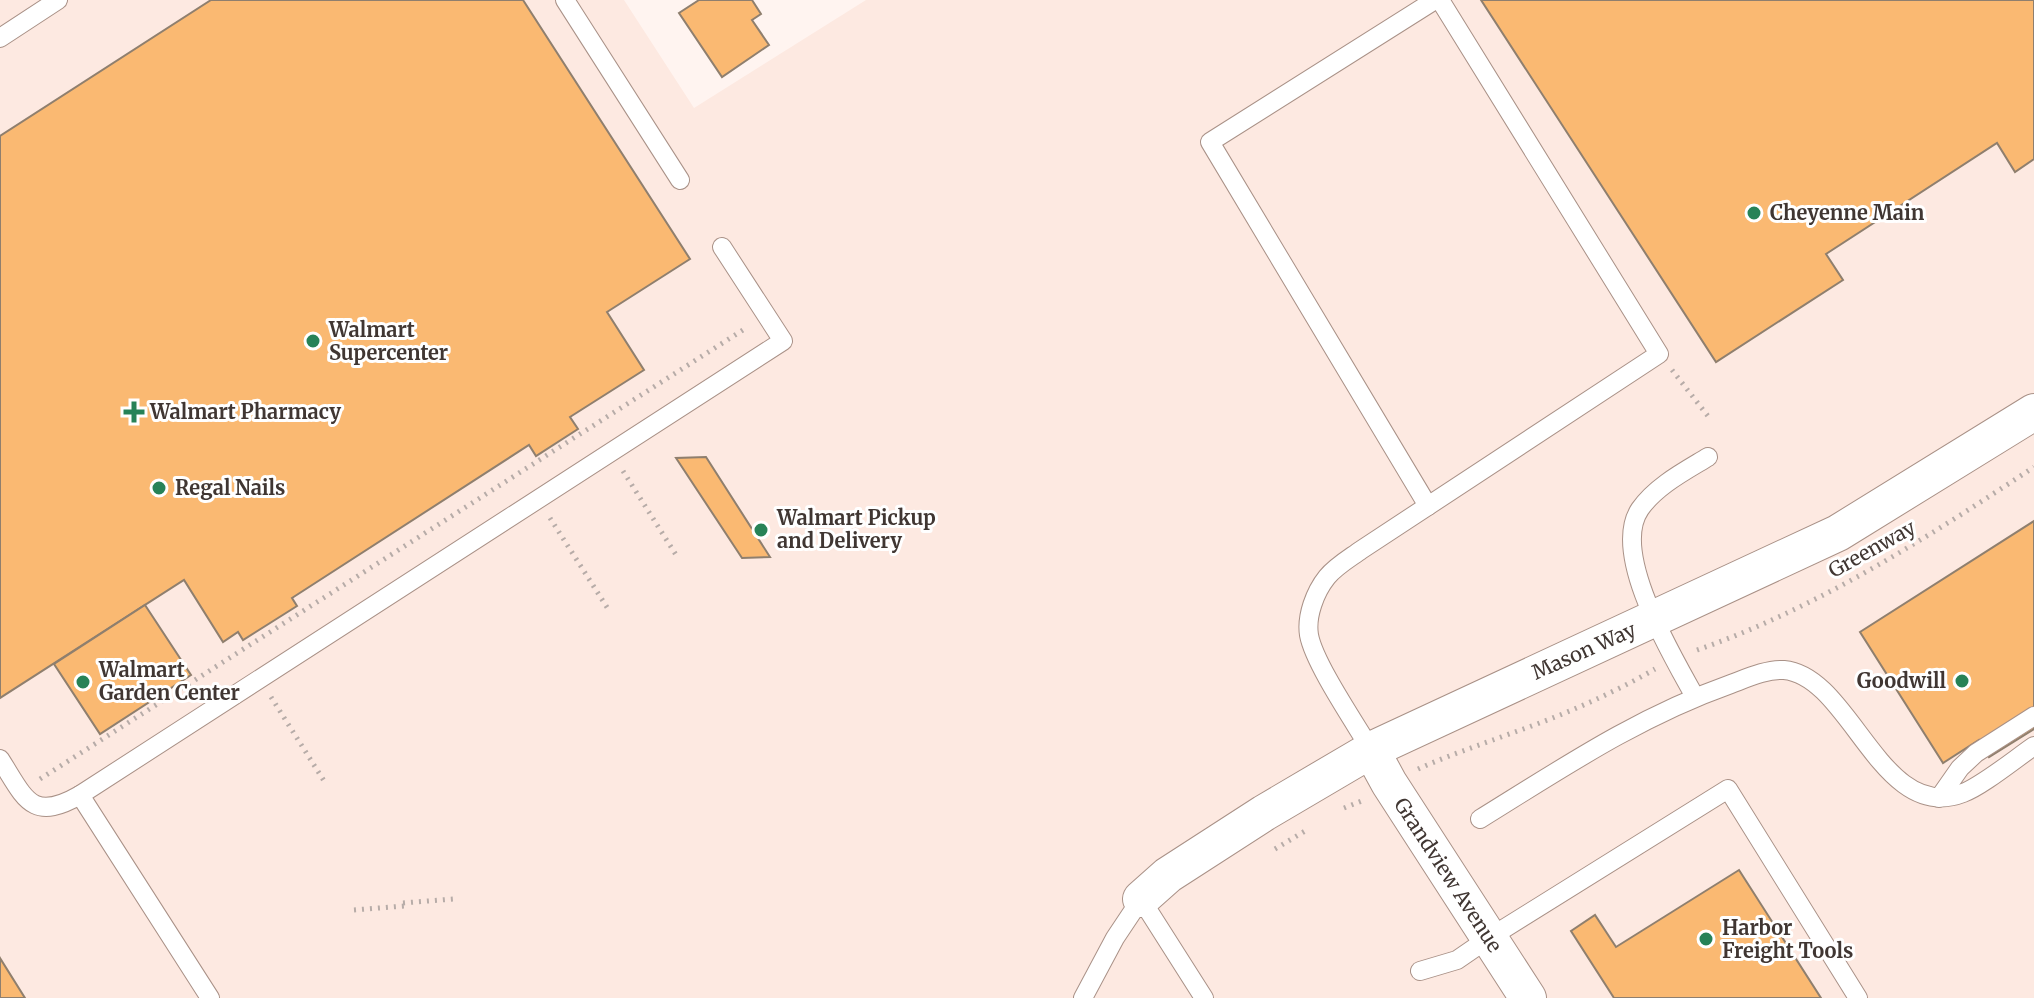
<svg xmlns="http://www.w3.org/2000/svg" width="2034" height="998" font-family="Merriweather,serif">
<rect width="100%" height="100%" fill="#fff4f0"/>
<!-- built -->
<path fill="#fde9e1" d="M0,0H624L694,108L866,0H2034V998H0Z"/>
<!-- building -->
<g fill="#fab972" stroke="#8f7f6e" stroke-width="2">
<path d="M211,0H523L690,259L607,312L644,370L570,417L578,429L536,456L529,445L292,598L297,606L243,640L238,632L223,642L184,580L0,698V136Z"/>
<path d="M699,0H752L761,14L752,20L769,45L722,77L679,13Z"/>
<path d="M1481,0H2034V159L2015,172L1997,143L1826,254L1843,280L1716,362Z"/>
<path d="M706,457L770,557L742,558L676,458Z"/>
<path d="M2034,521V729L1989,757L1979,740L1943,763L1860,632Z"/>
<path d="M145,605L191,675L100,734L54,664Z"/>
<path d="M1739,870L1821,998H1614L1571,931L1595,915L1616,947Z"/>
<path d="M0,958L25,998H0Z"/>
</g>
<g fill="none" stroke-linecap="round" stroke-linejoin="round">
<defs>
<g id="service">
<path d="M565,0L680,180"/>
<path d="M0,38L58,0"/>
<path d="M1428,506L1210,142L1435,0"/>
<path d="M1695,697C1672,655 1610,553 1640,509C1656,486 1685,471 1708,457"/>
<path d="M1371,750C1355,723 1314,663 1309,635C1306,616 1315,592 1327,577C1336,566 1350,558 1361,550L1659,354L1440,0"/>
<path d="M0,759C25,798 31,823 80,795"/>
<path d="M1939,798L1960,768L1976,753L2034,716"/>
<path d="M1480,819C1564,767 1638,717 1731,684C1747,678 1767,669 1784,670C1851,676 1881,825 1963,793C1982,786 2015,759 2034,746"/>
<path d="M1420,971L1457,960L1489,938L1728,789L1858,998"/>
<path d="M210,998L80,795L783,341L722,247"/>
<path d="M1083,998L1115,938L1141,899L1204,998"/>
</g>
<g id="minor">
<path d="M1371,750L1389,783L1528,998"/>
<path d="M1141,899L1168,875L1264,813L1371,750L1838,533L2034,412"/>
</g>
</defs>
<!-- service casing -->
<use href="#service" stroke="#a99187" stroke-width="20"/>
<!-- minor casing -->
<use href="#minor" stroke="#a99187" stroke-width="38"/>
<!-- path -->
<g stroke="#b7aca8" stroke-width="5" stroke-dasharray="2 6" stroke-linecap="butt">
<path d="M1672,370L1711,420"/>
<path d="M623,471L678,558"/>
<path d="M550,518L610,612"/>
<path d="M1697,650C1818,608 1928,537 2034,467"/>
<path d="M271,697L326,784"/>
<path d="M1418,769C1449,755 1480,745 1512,733C1561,716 1610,695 1655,669"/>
<path d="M40,779L746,328"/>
<path d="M1344,808L1364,800"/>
<path d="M1275,849L1305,831"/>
<path d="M403,903L453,899"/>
<path d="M354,910L404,906"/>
</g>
<!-- service -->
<use href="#service" stroke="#fff" stroke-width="18"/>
<!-- minor -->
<use href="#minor" stroke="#fff" stroke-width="36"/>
</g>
<!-- markers -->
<g fill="#278257" stroke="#fff" stroke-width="3">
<circle cx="1754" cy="213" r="8"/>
<circle cx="313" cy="341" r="8"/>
<path d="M130 400h8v8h8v8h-8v8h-8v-8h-8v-8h8z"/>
<circle cx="159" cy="488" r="8"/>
<circle cx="761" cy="530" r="8"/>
<circle cx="1962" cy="681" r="8"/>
<circle cx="83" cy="682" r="8"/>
<circle cx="1706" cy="939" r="8"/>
</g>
<g text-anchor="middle" stroke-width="6" stroke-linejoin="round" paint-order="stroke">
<!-- poi labels -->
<g font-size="20" font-weight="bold" fill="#403632" stroke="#fff" text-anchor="start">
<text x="1770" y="220">Cheyenne Main</text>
<text x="329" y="337">Walmart<tspan x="329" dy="23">Supercenter</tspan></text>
<text x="150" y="419">Walmart Pharmacy</text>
<text x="175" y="495">Regal Nails</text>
<text x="777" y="525">Walmart Pickup<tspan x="777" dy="23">and Delivery</tspan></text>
<text x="99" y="677">Walmart<tspan x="99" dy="23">Garden Center</tspan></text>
<text x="1946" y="688" text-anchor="end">Goodwill</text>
<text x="1722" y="935">Harbor<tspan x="1722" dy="23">Freight Tools</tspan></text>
</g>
<!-- street labels -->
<g font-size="20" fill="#403632" stroke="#fff">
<text transform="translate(1872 549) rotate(-29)" y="7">Greenway</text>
<text transform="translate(1584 651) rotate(-24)" y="7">Mason Way</text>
<text transform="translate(1448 875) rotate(57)" y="7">Grandview Avenue</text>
</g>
</g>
</svg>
